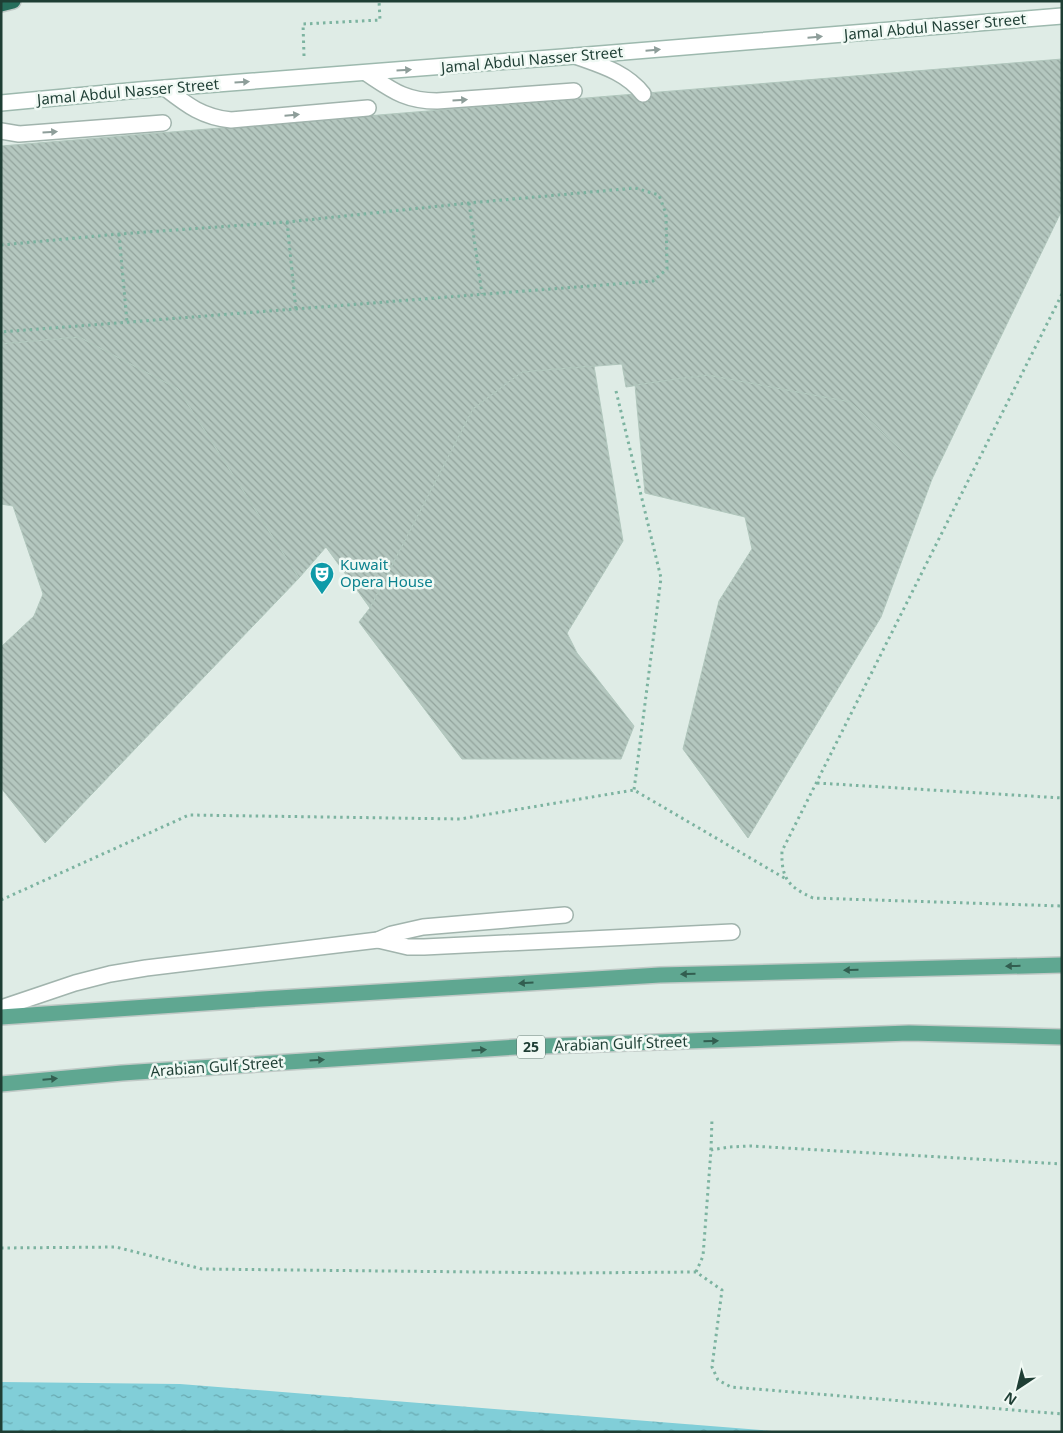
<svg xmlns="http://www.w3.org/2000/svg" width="1063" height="1433" font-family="'Noto Sans',sans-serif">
<defs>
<pattern id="water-ripples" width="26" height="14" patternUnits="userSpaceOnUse" patternTransform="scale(1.25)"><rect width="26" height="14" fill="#81ced8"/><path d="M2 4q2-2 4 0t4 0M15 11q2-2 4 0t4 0" fill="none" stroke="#69a9b0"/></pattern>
<pattern id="building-back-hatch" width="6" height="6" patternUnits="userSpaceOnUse" patternTransform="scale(1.25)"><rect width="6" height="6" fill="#b4c7bf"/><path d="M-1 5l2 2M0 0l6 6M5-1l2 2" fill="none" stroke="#92a39c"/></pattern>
</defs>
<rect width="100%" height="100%" fill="#dfece6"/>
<!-- water -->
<path fill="url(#water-ripples)" d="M1,1382L180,1384L785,1432H1Z"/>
<!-- building -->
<g fill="url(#building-back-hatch)" stroke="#b1c7bd">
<path d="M1062,59V210L932,479L850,402L707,375L626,387L622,364L522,372L473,409L370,608L326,547L299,578L178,389L79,337L1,344V146Z"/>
<path d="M79,337L178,389L299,578L45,843L1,788V647L34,616L43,594L13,506L1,504V344Z"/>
<path d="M594,366L623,541L567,633L577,653L634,726L621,759H462L359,622L370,608L473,409L522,372Z"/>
<path d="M707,375L850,402L932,479L881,617L748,838L683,749L719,601L752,549L745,517L645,493L635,385Z"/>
</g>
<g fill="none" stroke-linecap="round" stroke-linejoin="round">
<defs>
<g id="lane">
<path d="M575,56C600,65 626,72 643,94"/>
<path d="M366,73C392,90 405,101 437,101L574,91"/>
<path d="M165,88C187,105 202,117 231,120L368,108"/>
<path d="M1,131L19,134L163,123"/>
<path d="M378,940L408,947H424L732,932"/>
<path d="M1,1008L75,983L110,974L146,968L378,940L392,934L423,927L565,915"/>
</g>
<path id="secondary" d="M1,103L139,90L575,56L1062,16"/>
<g id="primary">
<path d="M1,1017L262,999L660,975L1062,965"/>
<path d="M1,1084L122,1073L516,1047L909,1033L1062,1037"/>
</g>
<path id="highway" d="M1,4L13,1"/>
</defs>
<!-- lane casing -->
<use href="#lane" stroke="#a1b4ad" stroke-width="18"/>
<!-- secondary casing -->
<use href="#secondary" stroke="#9db9ae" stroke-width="18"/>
<!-- primary casing -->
<use href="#primary" stroke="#c0c9c6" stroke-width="18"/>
<!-- highway casing -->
<use href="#highway" stroke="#c0c9c6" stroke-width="18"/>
<!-- path -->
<g stroke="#7cb3a0" stroke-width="3" stroke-dasharray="2.5 4" stroke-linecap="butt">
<path d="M304,56L303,24L380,20L379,1"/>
<path d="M469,203L482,294"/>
<path d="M287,222L296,310"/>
<path d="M119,234L127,322"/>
<path d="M1,245L119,234L287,222L469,203L635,188L659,195L666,214L667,269L653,281L1,332"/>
<path d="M1062,294L782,851C781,879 789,887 813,898L1062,906"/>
<path d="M616,391L661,578L634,790"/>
<path d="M817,783L1062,798"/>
<path d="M1,900L189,815L460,819L634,790L786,879"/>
<path d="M711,1150L712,1118"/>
<path d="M1,1248L116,1247L202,1269L570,1273L696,1272L722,1290L712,1367L718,1380L731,1387L1062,1414"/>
<path d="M696,1272L703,1256L711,1150L729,1147L750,1146L1062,1164"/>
</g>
<!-- lane -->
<use href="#lane" stroke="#fff" stroke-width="15"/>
<!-- secondary -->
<use href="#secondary" stroke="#fff" stroke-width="15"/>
<!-- primary -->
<use href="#primary" stroke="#5fa791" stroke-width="15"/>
<!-- highway -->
<use href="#highway" stroke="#276e5c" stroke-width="15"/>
</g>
<!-- one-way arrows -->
<defs><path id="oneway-solid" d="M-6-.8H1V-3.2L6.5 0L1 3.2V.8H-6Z" transform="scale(1.25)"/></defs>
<g fill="#8e9e9a">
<use href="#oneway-solid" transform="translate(815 37) rotate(-5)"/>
<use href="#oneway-solid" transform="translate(653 50) rotate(-5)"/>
<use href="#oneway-solid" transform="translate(404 70) rotate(-4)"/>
<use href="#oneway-solid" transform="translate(242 82) rotate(-4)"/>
<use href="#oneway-solid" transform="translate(460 100) rotate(-4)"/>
<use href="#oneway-solid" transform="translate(292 115) rotate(-5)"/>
<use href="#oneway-solid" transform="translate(50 132) rotate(-4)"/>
</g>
<g fill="#325e50">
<use href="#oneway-solid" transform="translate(1013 966) rotate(179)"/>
<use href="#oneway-solid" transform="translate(851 970) rotate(179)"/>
<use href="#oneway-solid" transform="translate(688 974) rotate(179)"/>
<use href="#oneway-solid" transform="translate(526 983) rotate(177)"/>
<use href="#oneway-solid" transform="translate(711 1041) rotate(-2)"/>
<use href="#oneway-solid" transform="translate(479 1050) rotate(-4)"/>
<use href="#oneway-solid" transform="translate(317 1060) rotate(-4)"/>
<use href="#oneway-solid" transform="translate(50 1079) rotate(-5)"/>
</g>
<!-- icons -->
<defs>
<symbol id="theatre-pin" viewBox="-11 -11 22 30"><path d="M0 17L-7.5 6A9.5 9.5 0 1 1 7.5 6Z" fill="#0f9aa8" stroke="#f0f9f4"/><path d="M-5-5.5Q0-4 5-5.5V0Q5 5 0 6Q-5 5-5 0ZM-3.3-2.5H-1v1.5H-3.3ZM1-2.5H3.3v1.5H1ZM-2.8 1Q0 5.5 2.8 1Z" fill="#fff"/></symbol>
</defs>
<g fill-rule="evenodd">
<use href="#theatre-pin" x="308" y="560" width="28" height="38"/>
</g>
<g text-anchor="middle" stroke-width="5" stroke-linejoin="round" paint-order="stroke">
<!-- shield labels -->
<rect fill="#f0f9f4" stroke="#5d766e" stroke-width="1" x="517" y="1035.5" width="28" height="23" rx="4"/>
<g font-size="14" font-weight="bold" fill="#1e3e34">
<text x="531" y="1052">25</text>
</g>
<!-- street labels -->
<g font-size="15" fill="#1e3e34" stroke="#f0f9f4">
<text transform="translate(935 27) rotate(-5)" y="5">Jamal Abdul Nasser Street</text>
<text transform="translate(532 60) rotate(-5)" y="5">Jamal Abdul Nasser Street</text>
<text transform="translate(128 92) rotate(-5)" y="5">Jamal Abdul Nasser Street</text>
<text transform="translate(621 1044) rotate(-2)" y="5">Arabian Gulf Street</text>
<text transform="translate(217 1067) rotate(-4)" y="5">Arabian Gulf Street</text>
</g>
<!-- culture labels -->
<g font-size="15" fill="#0d838f" stroke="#f0f9f4" text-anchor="start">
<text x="340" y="570">Kuwait<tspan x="340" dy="17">Opera House</tspan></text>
</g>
</g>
<!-- border -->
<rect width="1063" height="1433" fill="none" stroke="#1e3e34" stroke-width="5"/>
<!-- north arrow -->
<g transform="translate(1018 1388) rotate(215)" stroke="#f0f9f4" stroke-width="4" paint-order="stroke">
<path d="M0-4L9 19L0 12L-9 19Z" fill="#1e3e34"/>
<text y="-8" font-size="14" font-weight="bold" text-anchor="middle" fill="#1e3e34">N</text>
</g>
</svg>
